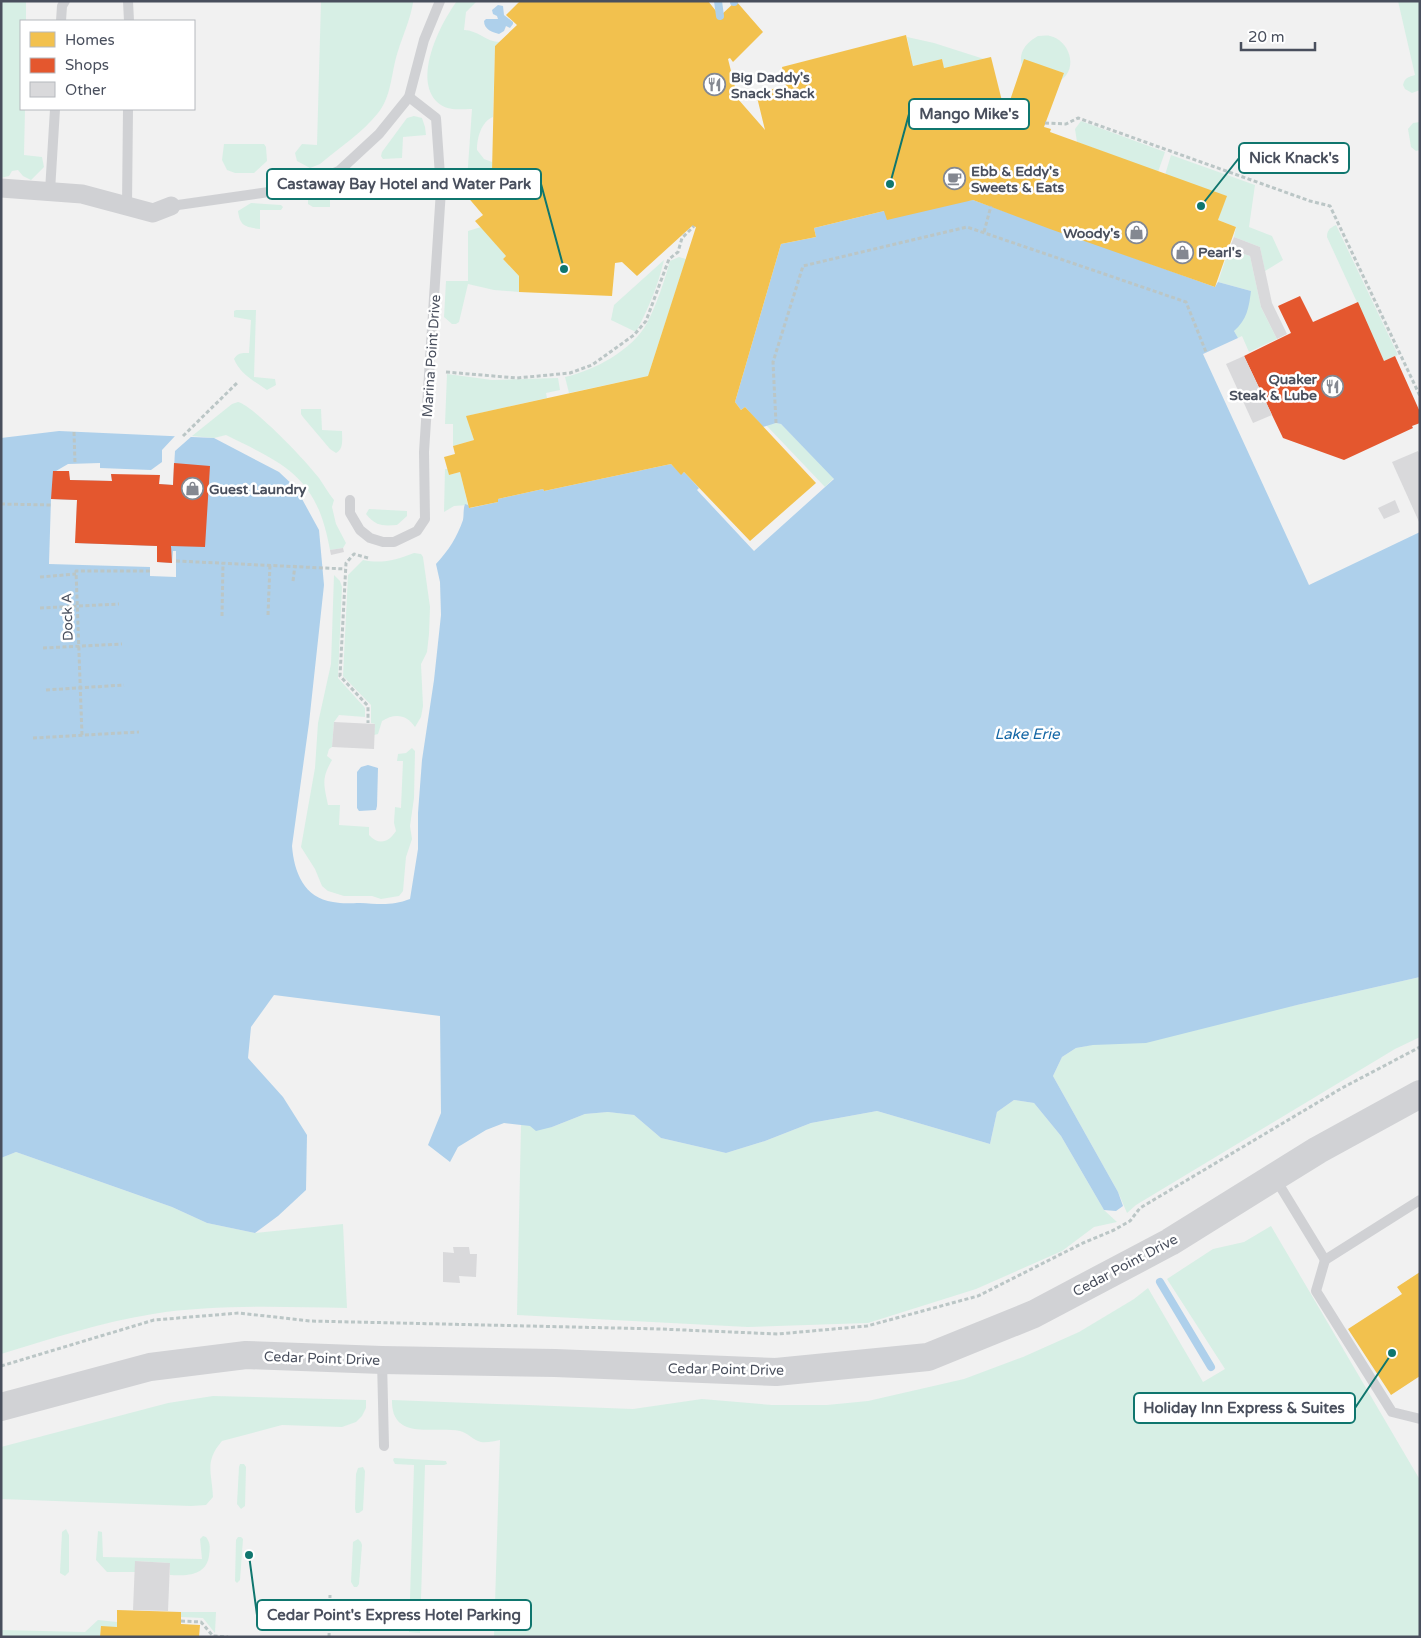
<svg xmlns="http://www.w3.org/2000/svg" width="1421" height="1638" font-family="'Varela Round',sans-serif">
<rect width="100%" height="100%" fill="#f1f1f1"/>
<!-- green -->
<g fill="#d7efe5">
<path d="M1,1H26V21H21V109H25L24,155L42,157L44,167L31,180L23,176L18,170L12,171L9,176L1,178Z"/>
<path d="M321,1H413V3C410,20 403,35 398,51C391,72 392,96 378,113C362,133 339,148 320,164L310,168L297,161L295,153L302,144L317,145Z"/>
<path d="M457,1H477L466,12L464,30C478,30 486,42 500,42L495,46L493,117C481,122 477,138 477,150L484,159L492,162V171L466,195L472,109C463,109 450,111 441,105C410,83 440,24 457,1Z"/>
<path d="M1398,1H1420V90L1412,93L1405,89L1403,85C1405,77 1409,77 1415,75Z"/>
<path d="M1038,36C1042,36 1047,35 1050,36C1069,40 1079,68 1061,80L1064,73L1024,60L1022,65C1018,52 1027,42 1038,36Z"/>
<path d="M907,37L934,43L984,59L944,68L942,59L913,66Z"/>
<path d="M414,116L422,118L425,127L426,135L403,137L402,158L383,159L381,156L382,152L407,118Z"/>
<path d="M1081,121L1165,152L1158,172L1077,142L1075,129Z"/>
<path d="M1420,122V150L1416,151L1411,147L1408,129L1413,123Z"/>
<path d="M224,144H264L266,147L267,161L254,173H235L227,170L222,160Z"/>
<path d="M1171,155L1255,185L1249,227L1272,236L1283,260L1265,271L1260,247L1234,237L1236,227L1218,220L1226,196L1165,175Z"/>
<path d="M349,180L353,184V191L350,197L330,196V207H313L308,204V198L324,195L345,181Z"/>
<path d="M251,203L281,205L283,207L281,210H260V229C245,227 240,226 238,211Z"/>
<path d="M1336,225L1398,355L1384,361L1327,237C1327,230 1330,228 1336,225Z"/>
<path d="M481,227L506,256L503,259L519,276V292L494,290L468,284L459,322L456,324H452L444,317L446,281H468V231Z"/>
<path d="M1229,249L1250,256L1261,307L1277,339L1249,352L1242,336L1238,338L1234,331L1251,291L1218,282Z"/>
<path d="M679,257L686,259L648,376L569,393L565,377C593,371 633,350 647,323C657,304 664,282 670,261Z"/>
<path d="M664,260C658,286 648,309 636,332L611,320L614,305Z"/>
<path d="M236,310H256L254,377L275,379L276,385L267,390C254,381 240,374 234,359C238,352 243,353 249,353L251,320L234,317V311Z"/>
<path d="M447,374L492,380L558,378L560,390L546,393L547,398L467,416L474,440L453,446V424H445Z"/>
<path d="M238,402C254,406 307,462 319,478C324,485 328,493 334,500L332,507L336,524L346,543L343,548L330,550C317,477 287,465 226,435L214,438L192,436L232,404Z"/>
<path d="M301,409H321L322,430L342,431C342,439 344,449 336,453L330,449L303,417L301,414Z"/>
<path d="M776,423L781,424L834,478L825,487L766,425Z"/>
<path d="M445,469H448L449,475L460,472L468,505L454,506L444,512Z"/>
<path d="M369,509L407,511V516L397,525C382,526 376,526 366,514Z"/>
<path d="M414,553L421,554L423,557L430,607L429,634L427,652L421,664L423,706L421,717L415,727C407,714 394,713 382,721L378,734L374,735L375,724L371,723V705L343,676L348,575L363,560C382,564 396,560 414,553Z"/>
<path d="M334,575L340,581L342,587L338,678L365,708V717L339,715L334,722L332,747L329,749L327,756L332,760C321,779 324,785 328,805H340L339,825L369,827V835C379,846 389,842 396,831L394,823L395,807L401,808L403,761H397L398,754L406,753L412,748L415,751L414,798L410,826L412,839L406,857L403,891L399,896L381,899L372,896H344L328,891L322,886L315,869L301,847L315,768L318,723L331,664Z"/>
<path d="M1420,977V1037L1395,1049L1136,1205L1127,1213L1118,1192L1053,1076L1062,1057L1076,1048L1297,1005Z"/>
<path d="M1014,1100L1034,1103L1061,1136L1104,1210L1117,1222L1094,1227L1062,1251L976,1289L868,1323L748,1327L517,1315L521,1125L552,1127L585,1114L608,1112L634,1115L661,1138L726,1153L765,1141L811,1123L877,1111L990,1144L997,1112Z"/>
<path d="M16,1152L172,1207L207,1223L255,1233L343,1224L347,1308C284,1307 215,1304 153,1314C101,1322 51,1339 1,1354V1158Z"/>
<path d="M1271,1226L1420,1480V1637H494L500,1440C495,1441 486,1443 481,1442C473,1440 468,1433 460,1431C434,1426 391,1441 392,1400L633,1409L702,1399L772,1405H827L868,1401L964,1379L1023,1357L1079,1332L1134,1299L1148,1288L1203,1382L1225,1369L1167,1279L1213,1249L1244,1242Z"/>
<path d="M213,1396L366,1400V1408L362,1416L356,1422L342,1427L282,1425L222,1441C204,1462 212,1472 213,1497L206,1505L191,1506L1,1499V1447L168,1403Z"/>
<path d="M394,1458L446,1461L447,1464L444,1465H425L420,1633L409,1632L414,1465L395,1464L393,1460Z"/>
<path d="M240,1464H244L246,1467L245,1506L241,1509L237,1504L239,1467Z"/>
<path d="M363,1467L365,1471L363,1510L359,1513H356L355,1509L356,1474L358,1468Z"/>
<path d="M66,1529L69,1535V1572L65,1576L60,1573L62,1532Z"/>
<path d="M98,1531L102,1532L103,1557L202,1559L200,1539L203,1536L206,1537C211,1544 210,1548 209,1556C206,1576 186,1576 170,1575V1563L136,1561L135,1572H107L96,1560Z"/>
<path d="M238,1537H241L243,1539L240,1580L237,1583L235,1581L236,1540Z"/>
<path d="M358,1539L361,1542L362,1545L359,1584L357,1587H354L351,1582L353,1542Z"/>
<path d="M181,1612H216L215,1633L203,1618L181,1617Z"/>
<path d="M98,1620L117,1622V1627H101L100,1637H1V1630L85,1632Z"/>
</g>
<!-- water -->
<g fill="#aed0eb">
<path d="M498,5L503,6L504,15L513,22V24L510,28L506,26L504,31L499,34C493,32 484,30 484,21L486,19H498L497,16L493,14L492,10Z"/>
<path d="M973,200L1215,287L1218,282L1251,291C1249,307 1247,320 1234,331L1238,338L1203,354L1309,585L1420,532V977L1297,1005L1146,1043L1093,1045L1076,1048L1062,1057L1053,1076L1118,1192L1123,1206L1116,1211L1104,1210L1061,1136L1034,1103L1014,1100L997,1112L990,1144L877,1111L811,1123L765,1141L726,1153L661,1138L634,1115L608,1112L585,1114L552,1127L536,1131L530,1126L504,1123L486,1130L458,1147L450,1162L428,1145L441,1113L440,1016L274,995L251,1027L248,1058L283,1097L307,1135L306,1190L278,1216L255,1233L207,1223L172,1207L16,1152L1,1158V438L59,431L214,438L279,472L296,488L319,530L324,585L309,723L292,846C294,872 304,898 333,902C342,904 352,903 360,903C379,904 392,906 410,899L418,849V813L422,760L434,680L441,615L440,582L436,564C449,550 457,537 463,520C464,515 463,509 465,504L468,505L470,508L498,502V499L543,489L544,491L671,464L681,474L684,472L699,488L697,490L754,551L834,479L781,424L776,423L763,427L745,407L741,410L735,402L781,244L816,237L814,228L884,211Z"/>
<path d="M368,765L378,768L377,806L376,810L359,811L357,808V772L361,767Z"/>
</g>
<!-- pier -->
<g fill="#f1f1f1">
<path d="M175,436H192L175,451L173,485L159,484L111,474L112,481L70,480L68,471H56L68,464L100,463V468L151,470L162,462V450Z"/>
<path d="M51,499L77,500L76,543L157,546V562L172,563L173,551H176V577L150,576V567L49,564Z"/>
</g>
<!-- homes -->
<g fill="#f2c14e">
<path d="M520,1H708L720,16L736,1L763,32L733,62L730,58L728,59L738,99L765,130L756,93L786,86L782,67L906,35L913,66L942,59L944,68L991,57L1004,109L1002,113L1005,115L1024,59L1064,73L1044,127L1051,129L1050,132L1227,196L1218,220L1236,227L1215,287L1050,229L973,200L887,220L884,211L814,228L816,237L781,244L735,402L741,410L745,407L816,483L750,541L684,472L681,475L671,464L544,491L543,489L498,499V502L469,508L460,472L449,475L444,457L455,454L453,446L474,440L466,416L648,376L696,227L692,226L637,276L622,262L615,263L612,296L519,292V276L503,259L506,256L475,221L483,215L466,195L492,171L495,46L517,25L506,15Z"/>
<path d="M1420,1272V1376L1391,1395L1348,1329L1402,1294L1397,1287Z"/>
<path d="M117,1610L181,1612V1624L200,1625L199,1637H100L101,1626L117,1627Z"/>
</g>
<!-- shops -->
<g fill="#e4572e">
<path d="M1300,296L1313,322L1358,302L1384,361L1395,356L1420,412V423L1412,426L1413,428L1344,460L1283,438L1244,356L1291,333L1278,306Z"/>
<path d="M174,463L210,466L205,547L171,546L172,563L157,562V546L75,543L77,500L51,499L53,471H69L70,480L112,481L111,474L160,475L159,484L173,485Z"/>
</g>
<g fill="none" stroke-linecap="round" stroke-linejoin="round">
<!-- stream -->
<g stroke="#aed0eb" stroke-width="8">
<path d="M718,1L720,16"/>
<path d="M734,1V2"/>
<path d="M1160,1282L1211,1367"/>
</g>
</g>
<!-- building -->
<g fill="#d9d9db">
<path d="M1234,237L1260,247L1272,303L1287,334L1277,339L1261,307L1250,256L1229,249Z"/>
<path d="M1244,356L1272,415L1253,423L1226,364Z"/>
<path d="M1418,451L1420,455V524L1392,462Z"/>
<path d="M1395,500L1400,512L1384,519L1378,508Z"/>
<path d="M343,548L344,552L331,555L330,550Z"/>
<path d="M334,722L375,724L374,749L332,747Z"/>
<path d="M453,1247H469L470,1254H477L476,1277L459,1276L460,1283L443,1282V1252L454,1253Z"/>
<path d="M135,1561L170,1563L168,1611L133,1610Z"/>
</g>
<g fill="none" stroke-linecap="round" stroke-linejoin="round">
<!-- path -->
<g stroke="#bbc6c6" stroke-width="3" stroke-dasharray="4 2.5" stroke-linecap="butt">
<path d="M1045,123L1066,124L1078,118L1310,201L1330,206L1420,396"/>
<path d="M984,232L991,206"/>
<path d="M446,372L517,378L570,373L592,365L634,335L646,321L669,259L678,252L682,238L694,226"/>
<path d="M776,423L773,362L803,266L967,227L1186,302L1206,352"/>
<path d="M74,432L75,464"/>
<path d="M183,436L237,383"/>
<path d="M1,504L51,505"/>
<path d="M368,558L354,554L346,563L340,676L368,706V723"/>
<path d="M176,561L345,569"/>
<path d="M40,577L76,574"/>
<path d="M293,581L295,565"/>
<path d="M40,608L119,604"/>
<path d="M268,615L270,564"/>
<path d="M222,616L223,563"/>
<path d="M43,648L122,644"/>
<path d="M46,690L124,685"/>
<path d="M82,735L76,571H150"/>
<path d="M33,738L139,732"/>
<path d="M1,1366L154,1320L239,1313L310,1321L660,1329L778,1334L867,1326L978,1296L1083,1243L1114,1230L1130,1221L1140,1208L1342,1088L1420,1047"/>
<path d="M181,1621L201,1622L213,1636L228,1637"/>
<path d="M329,1637L330,1595"/>
</g>
<!-- lane -->
<g stroke="#d0d1d4" stroke-width="10">
<path d="M128,1L129,21"/>
<path d="M61,21L62,6L65,1"/>
<path d="M50,191L55,109"/>
<path d="M127,205L128,109"/>
<path d="M171,206L297,188L339,171L379,134L409,97L424,40L440,1"/>
<path d="M350,500V513L360,530L370,538L383,542H394L417,531L425,519L424,452L441,190L436,118L409,97"/>
<path d="M1275,1178L1325,1260L1420,1200"/>
<path d="M1325,1260L1316,1291L1392,1412L1420,1419"/>
<path d="M382,1360L384,1446"/>
</g>
<!-- street -->
<path stroke="#d0d1d4" stroke-width="19" d="M1,188L82,194L153,213L171,206"/>
<!-- secondary -->
<path stroke="#d1d2d5" stroke-width="28" d="M1,1407L150,1367L246,1355L382,1360L555,1363L776,1372L928,1357L1034,1314L1170,1242L1318,1150L1420,1094"/>
</g>
<!-- icons -->
<defs>
<symbol id="restaurant-ring" viewBox="-11 -11 22 22"><circle r="9.5" fill="#fff" stroke="#848891" stroke-width="1.5"/><path d="M-5-6h1v4h1v-4h1v4h1v-4h1v5L-1.5 .5V6h-2V.5L-5-1ZM5-6V6H3V1.5H1.5Q1.5-4 5-6Z" fill="#848891"/></symbol>
<symbol id="cafe-ring" viewBox="-11 -11 22 22"><circle r="9.5" fill="#fff" stroke="#848891" stroke-width="1.5"/><path d="M-5.5-4.5H6V0H3Q3 3.5 0 3.5H-2.5Q-5.5 3.5-5.5 0ZM3-3.2v2h1.7v-2ZM-6 4.5H4V6H-6Z" fill="#848891"/></symbol>
<symbol id="shop-ring" viewBox="-11 -11 22 22"><circle r="9.5" fill="#fff" stroke="#848891" stroke-width="1.5"/><path d="M-5-2.5h2.3a2.7 3.5 0 0 1 5.4 0H5L5.5 6h-11ZM-1.5-2.5h3a1.5 2.3 0 0 0-3 0Z" fill="#848891"/></symbol>
</defs>
<g fill-rule="evenodd">
<use href="#restaurant-ring" x="702" y="72" width="25" height="25"/>
<use href="#cafe-ring" x="942" y="166" width="25" height="25"/>
<use href="#shop-ring" x="1124" y="220" width="25" height="25"/>
<use href="#shop-ring" x="1170" y="240" width="25" height="25"/>
<use href="#restaurant-ring" x="1320" y="374" width="25" height="25"/>
<use href="#shop-ring" x="180" y="476" width="25" height="25"/>
</g>
<g text-anchor="middle" stroke-width="5" stroke-linejoin="round" paint-order="stroke">
<!-- poi labels -->
<g font-size="14" font-weight="bold" fill="#494f5d" stroke="#fff" text-anchor="start">
<text x="731" y="82">Big Daddy's<tspan x="731" dy="16">Snack Shack</tspan></text>
<text x="971" y="176">Ebb &amp; Eddy's<tspan x="971" dy="16">Sweets &amp; Eats</tspan></text>
<text x="1120" y="238" text-anchor="end">Woody's</text>
<text x="1198" y="257">Pearl's</text>
<text x="1317" y="384" text-anchor="end">Quaker<tspan x="1317" dy="16">Steak &amp; Lube</tspan></text>
<text x="209" y="494">Guest Laundry</text>
</g>
<!-- street labels -->
<g font-size="14" fill="#494f5d" stroke="#fff">
<text transform="translate(431 356) rotate(-86)" y="5">Marina Point Drive</text>
<text transform="translate(67 617) rotate(-92)" y="5">Dock A</text>
<text transform="translate(1125 1265) rotate(-28)" y="5">Cedar Point Drive</text>
<text transform="translate(322 1358) rotate(2)" y="5">Cedar Point Drive</text>
<text transform="translate(726 1369) rotate(1)" y="5">Cedar Point Drive</text>
</g>
<!-- water labels -->
<g font-size="15" font-style="italic" fill="#1366a5" stroke="#fff">
<text x="1027" y="739">Lake Erie</text>
</g>
</g>
<!-- callouts -->
<path fill="none" stroke="#0f766e" stroke-width="2" d="M890 184L909 114M1201 206L1239 158M564 269L541 184M1392 1353L1355 1408M249 1555L257 1615"/>
<g fill="#0f766e" stroke="#fff" stroke-width="2">
<circle cx="890" cy="184" r="5"/>
<circle cx="1201" cy="206" r="5"/>
<circle cx="564" cy="269" r="5"/>
<circle cx="1392" cy="1353" r="5"/>
<circle cx="249" cy="1555" r="5"/>
</g>
<g fill="#fff" stroke="#0f766e" stroke-width="2">
<rect x="909" y="99" width="120" height="30" rx="5"/>
<rect x="1239" y="143" width="110" height="30" rx="5"/>
<rect x="267" y="169" width="274" height="30" rx="5"/>
<rect x="1134" y="1393" width="221" height="30" rx="5"/>
<rect x="257" y="1600" width="274" height="30" rx="5"/>
</g>
<g font-size="15" text-anchor="middle" font-weight="bold" fill="#494f5d">
<text x="969" y="119">Mango Mike's</text>
<text x="1294" y="163">Nick Knack's</text>
<text x="404" y="189">Castaway Bay Hotel and Water Park</text>
<text x="1244" y="1413">Holiday Inn Express &amp; Suites</text>
<text x="394" y="1620">Cedar Point's Express Hotel Parking</text>
</g>
<!-- border -->
<rect width="1421" height="1638" fill="none" stroke="#494f5d" stroke-width="5"/>
<!-- legend -->
<rect x="20" y="20" width="175" height="90" fill="#ffffff" stroke="#b6b9be"/>
<rect x="30" y="32" width="25" height="15" fill="#f2c14e" stroke="#b6b9be"/>
<text x="65" y="45" font-size="15" fill="#494f5d">Homes</text>
<rect x="30" y="58" width="25" height="15" fill="#e4572e" stroke="#b6b9be"/>
<text x="65" y="70" font-size="15" fill="#494f5d">Shops</text>
<rect x="30" y="82" width="25" height="15" fill="#d9d9db" stroke="#b6b9be"/>
<text x="65" y="95" font-size="15" fill="#494f5d">Other</text>
<!-- scale -->
<path d="M1241 42v8h74v-8" fill="none" stroke="#494f5d" stroke-width="2.5"/>
<text x="1248" y="42" font-size="15" fill="#494f5d" stroke="#ffffff" stroke-width="4" paint-order="stroke">20 m</text>
</svg>
